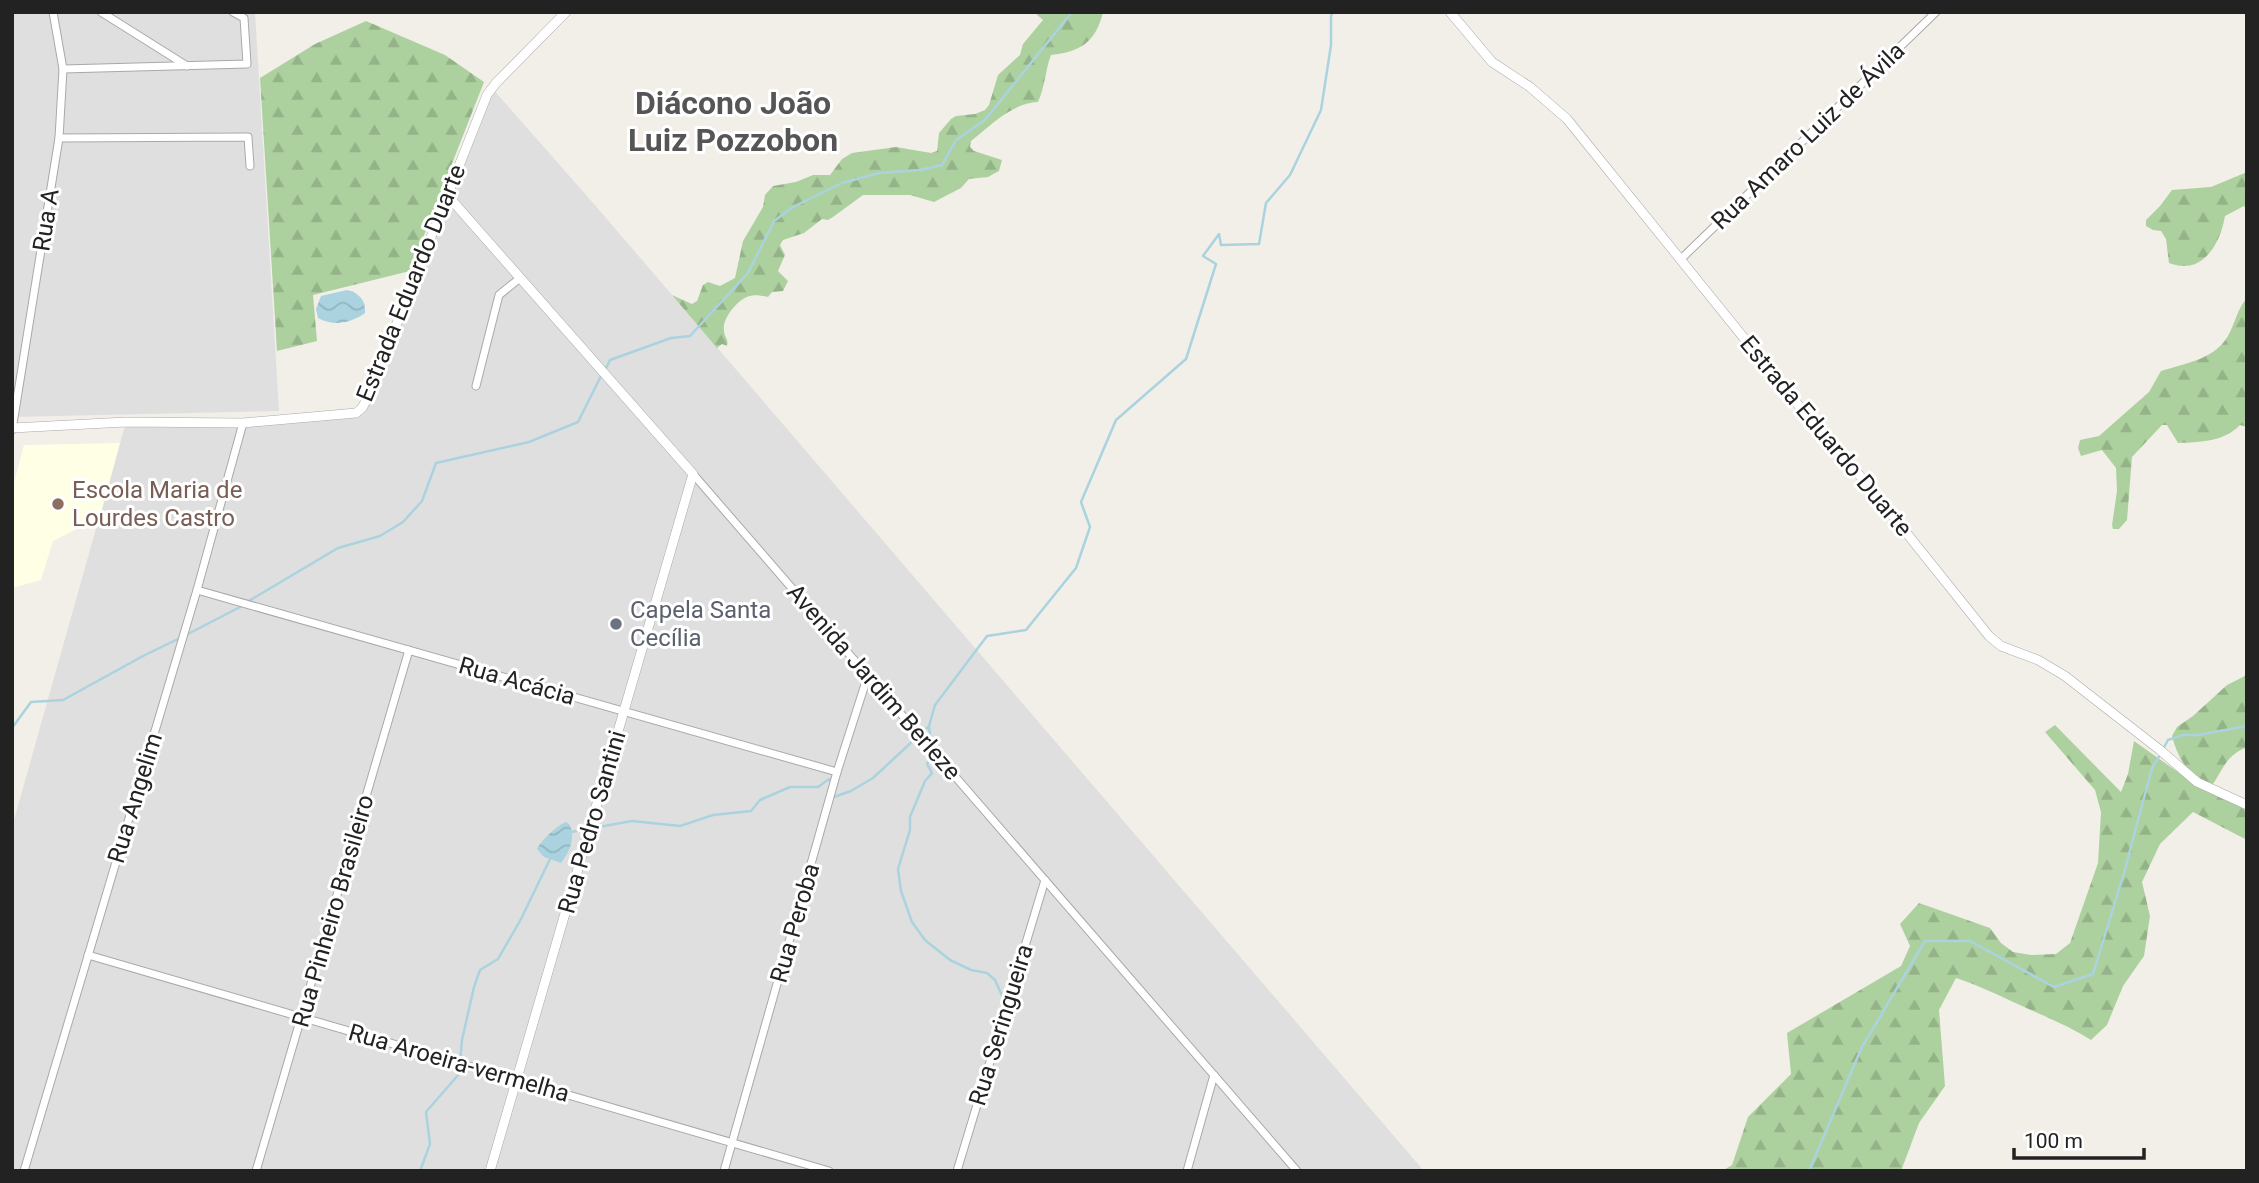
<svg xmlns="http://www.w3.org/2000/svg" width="2259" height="1183" font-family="Roboto,sans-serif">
<defs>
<pattern id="forest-firs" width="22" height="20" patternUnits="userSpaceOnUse" patternTransform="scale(1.75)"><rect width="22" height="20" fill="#add19e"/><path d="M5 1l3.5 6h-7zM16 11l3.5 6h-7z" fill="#95b388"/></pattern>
<pattern id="water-waves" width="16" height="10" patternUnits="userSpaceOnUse" patternTransform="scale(1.75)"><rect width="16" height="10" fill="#aad3df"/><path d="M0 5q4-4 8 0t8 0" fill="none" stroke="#92b5bf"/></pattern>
</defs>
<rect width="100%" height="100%" fill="#f2efe9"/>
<!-- residential -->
<g fill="#e0dfdf">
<path d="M12,12H255L279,411L12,417Z"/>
<path d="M492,88L594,204L1424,1171H12V827L126,422L243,423L345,415L362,408Z"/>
</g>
<!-- education -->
<path fill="#ffffe5" d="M120,443L100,517L53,541L41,580L12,588V490L24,445Z"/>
<!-- forest -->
<g fill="url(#forest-firs)">
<path d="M1034,12H1103C1096,42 1080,52 1051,55C1045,71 1045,87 1038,102C1012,103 990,126 971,141L970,147L974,151L1002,160L999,171L988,177L969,179L961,188L934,202L910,195H863L833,217L828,220L822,219L804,233L783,240L780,245L785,255L778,271L788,281L783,291L772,292L768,297C763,296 755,294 750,296C739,298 722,318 724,330C724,338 729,338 727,346L722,344L717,348L672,295L692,304L697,301L703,285L708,282L720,286L735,278L743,241L763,207L765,195L773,186L796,182L813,175H830L842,159L852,153L896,147L931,153L937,151L939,133L951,119L956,116L975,114L985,110L989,105L998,75L1020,55L1023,44L1043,20Z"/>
<path d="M366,21L445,55L484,82L410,271L313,295L317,341L277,351L260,78L315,44Z"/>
<path d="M2247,172V210L2244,206L2225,216C2220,245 2202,276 2169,263L2166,239L2161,231L2153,230L2146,226V220L2160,206L2172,190L2211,187Z"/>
<path d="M2247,298V427L2240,425C2224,442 2200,442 2178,443L2167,425H2162L2132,457L2127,520L2119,529H2113L2112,525L2117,491L2116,468L2102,450L2081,456L2078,448L2080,440L2099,436L2149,392L2161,371C2186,363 2218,359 2230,332C2236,320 2238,308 2247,298Z"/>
<path d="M2247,675V747C2226,756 2225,766 2213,784C2189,778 2178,759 2172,736L2177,727L2193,716L2227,685Z"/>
<path d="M2055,725L2121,792L2128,774L2134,741L2199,787L2247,809V840L2193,812L2160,844L2142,882L2150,916L2144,956L2123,986L2107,1025L2091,1040C2069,1026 2046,1017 2022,1006C2000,996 1980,986 1956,978L1939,1010L1945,1086L1919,1123L1901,1171H1722L1732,1165L1748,1117L1791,1074L1787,1033L1901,966L1910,946L1900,924L1919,903L1990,928L2001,943L2013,952L2031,955L2056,954L2070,943L2098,863L2101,812L2095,790L2045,732Z"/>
</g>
<!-- water -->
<g fill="url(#water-waves)">
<path d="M347,290C359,293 366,300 365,313C351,323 334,327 318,318L316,309L321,296Z"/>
<path d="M566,822L570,825C575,840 570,851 561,863L544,857L537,849C540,841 559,824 566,822Z"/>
</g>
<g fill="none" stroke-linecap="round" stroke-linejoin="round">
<!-- stream -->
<g stroke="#aad3df" stroke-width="2.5">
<path d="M605,370L610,360L671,338L690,336L748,273L774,221L793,207L842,183L879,173L920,170L942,165L956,140L985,120L1072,12"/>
<path d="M247,602L338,548L380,536L403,522L422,501L436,463L529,442L578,422L601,376"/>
<path d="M186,635L242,606"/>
<path d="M12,728L31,702L63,700L143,656L180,638"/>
<path d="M931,745L929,726L935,705L987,636L1026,630L1076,568L1090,527L1081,502L1116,420L1186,359L1216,264L1203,256L1219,234L1221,245L1259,244L1266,203L1290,175L1321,110L1331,45V16L1333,12"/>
<path d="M2163,749L2168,740L2183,735H2198L2247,726"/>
<path d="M932,755L927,764L932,773L925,781L910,817V830L898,869L901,891L912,922L925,940L950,960L971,970L987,973L995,980L1005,1002"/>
<path d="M831,798L851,791L873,778L929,726"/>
<path d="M571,832L632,821L680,826L713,815L751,811L760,800L790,787H818L829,779L831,782"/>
<path d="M420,1171L430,1144L426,1112L459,1074L462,1040L474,987L480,970L498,959L521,919L551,857"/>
<path d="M1809,1171L1862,1047L1925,941H1970L2054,987L2093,974L2124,873L2152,768L2160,755"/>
</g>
<defs>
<g id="minor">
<path d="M101,12L187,66"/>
<path d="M63,69L247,64L244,18L233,12"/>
<path d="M59,138L248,137L250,166"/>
<path d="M1681,259L1936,12"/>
<path d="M476,386L499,295L520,278"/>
<path d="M12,430L59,138L63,69L53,12"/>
<path d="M693,474L1297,1171"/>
<path d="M197,590L837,772"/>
<path d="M88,955L829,1171"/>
<path d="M24,1171L197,590L243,423"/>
<path d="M256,1171L409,650"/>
<path d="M724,1171L837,772L868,675"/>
<path d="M957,1171L1045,880"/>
<path d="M1187,1171L1214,1075"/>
</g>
<g id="tertiary">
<path d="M1450,12L1492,62L1530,87L1567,119L1794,400L1868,485L1989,636L2001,646L2038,660L2065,676L2160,750L2197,782L2247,805"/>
<path d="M448,196L693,474L490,1171"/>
<path d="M12,428L126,422L243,423L356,413L362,408L367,399L487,95L496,83L566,12"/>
</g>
</defs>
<!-- minor casing -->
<use href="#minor" stroke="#a9a9a9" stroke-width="9"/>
<!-- tertiary casing -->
<use href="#tertiary" stroke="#a9a9a9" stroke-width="10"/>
<!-- minor -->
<use href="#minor" stroke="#fff" stroke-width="7"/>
<!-- tertiary -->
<use href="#tertiary" stroke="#fff" stroke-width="9"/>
</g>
<!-- markers -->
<circle fill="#8d6e63" stroke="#fff" stroke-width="2.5" cx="58" cy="504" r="7"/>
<circle fill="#6b7280" stroke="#fff" stroke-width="2.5" cx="616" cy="624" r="7"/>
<g text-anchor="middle" stroke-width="6" stroke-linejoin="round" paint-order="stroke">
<!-- street labels -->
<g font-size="24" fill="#222" stroke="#fff">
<text transform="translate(1808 136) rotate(-44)" y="8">Rua Amaro Luiz de Ávila</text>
<text transform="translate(46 220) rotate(-81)" y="8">Rua A</text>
<text transform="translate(411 283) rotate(-68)" y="8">Estrada Eduardo Duarte</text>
<text transform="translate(1826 436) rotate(50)" y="8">Estrada Eduardo Duarte</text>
<text transform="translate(517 681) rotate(16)" y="8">Rua Acácia</text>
<text transform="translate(874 682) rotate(49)" y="8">Avenida Jardim Berleze</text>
<text transform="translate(135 798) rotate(-73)" y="8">Rua Angelim</text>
<text transform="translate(592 822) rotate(-74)" y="8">Rua Pedro Santini</text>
<text transform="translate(333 911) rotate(-74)" y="8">Rua Pinheiro Brasileiro</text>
<text transform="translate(795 923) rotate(-74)" y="8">Rua Peroba</text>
<text transform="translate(1001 1025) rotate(-73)" y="8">Rua Seringueira</text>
<text transform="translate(459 1063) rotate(16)" y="8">Rua Aroeira-vermelha</text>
</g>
<!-- education labels -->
<g font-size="24" fill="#785e54" stroke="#fff" text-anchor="start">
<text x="72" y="498">Escola Maria de<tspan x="72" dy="28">Lourdes Castro</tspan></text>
</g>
<!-- worship labels -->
<g font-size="24" fill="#5b616d" stroke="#fff" text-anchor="start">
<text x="630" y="618">Capela Santa<tspan x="630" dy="28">Cecília</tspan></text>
</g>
<!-- district labels -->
<g font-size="32" font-weight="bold" fill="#555" stroke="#fff">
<text x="733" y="114">Diácono João<tspan x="733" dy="37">Luiz Pozzobon</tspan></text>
</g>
</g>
<!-- border -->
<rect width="2259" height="1183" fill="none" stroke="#222222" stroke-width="28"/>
<!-- scale -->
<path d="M2014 1148v10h130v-10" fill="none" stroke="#222222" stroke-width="3.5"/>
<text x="2024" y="1148" font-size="21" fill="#222222" stroke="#ffffff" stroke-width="5" paint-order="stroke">100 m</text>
</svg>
